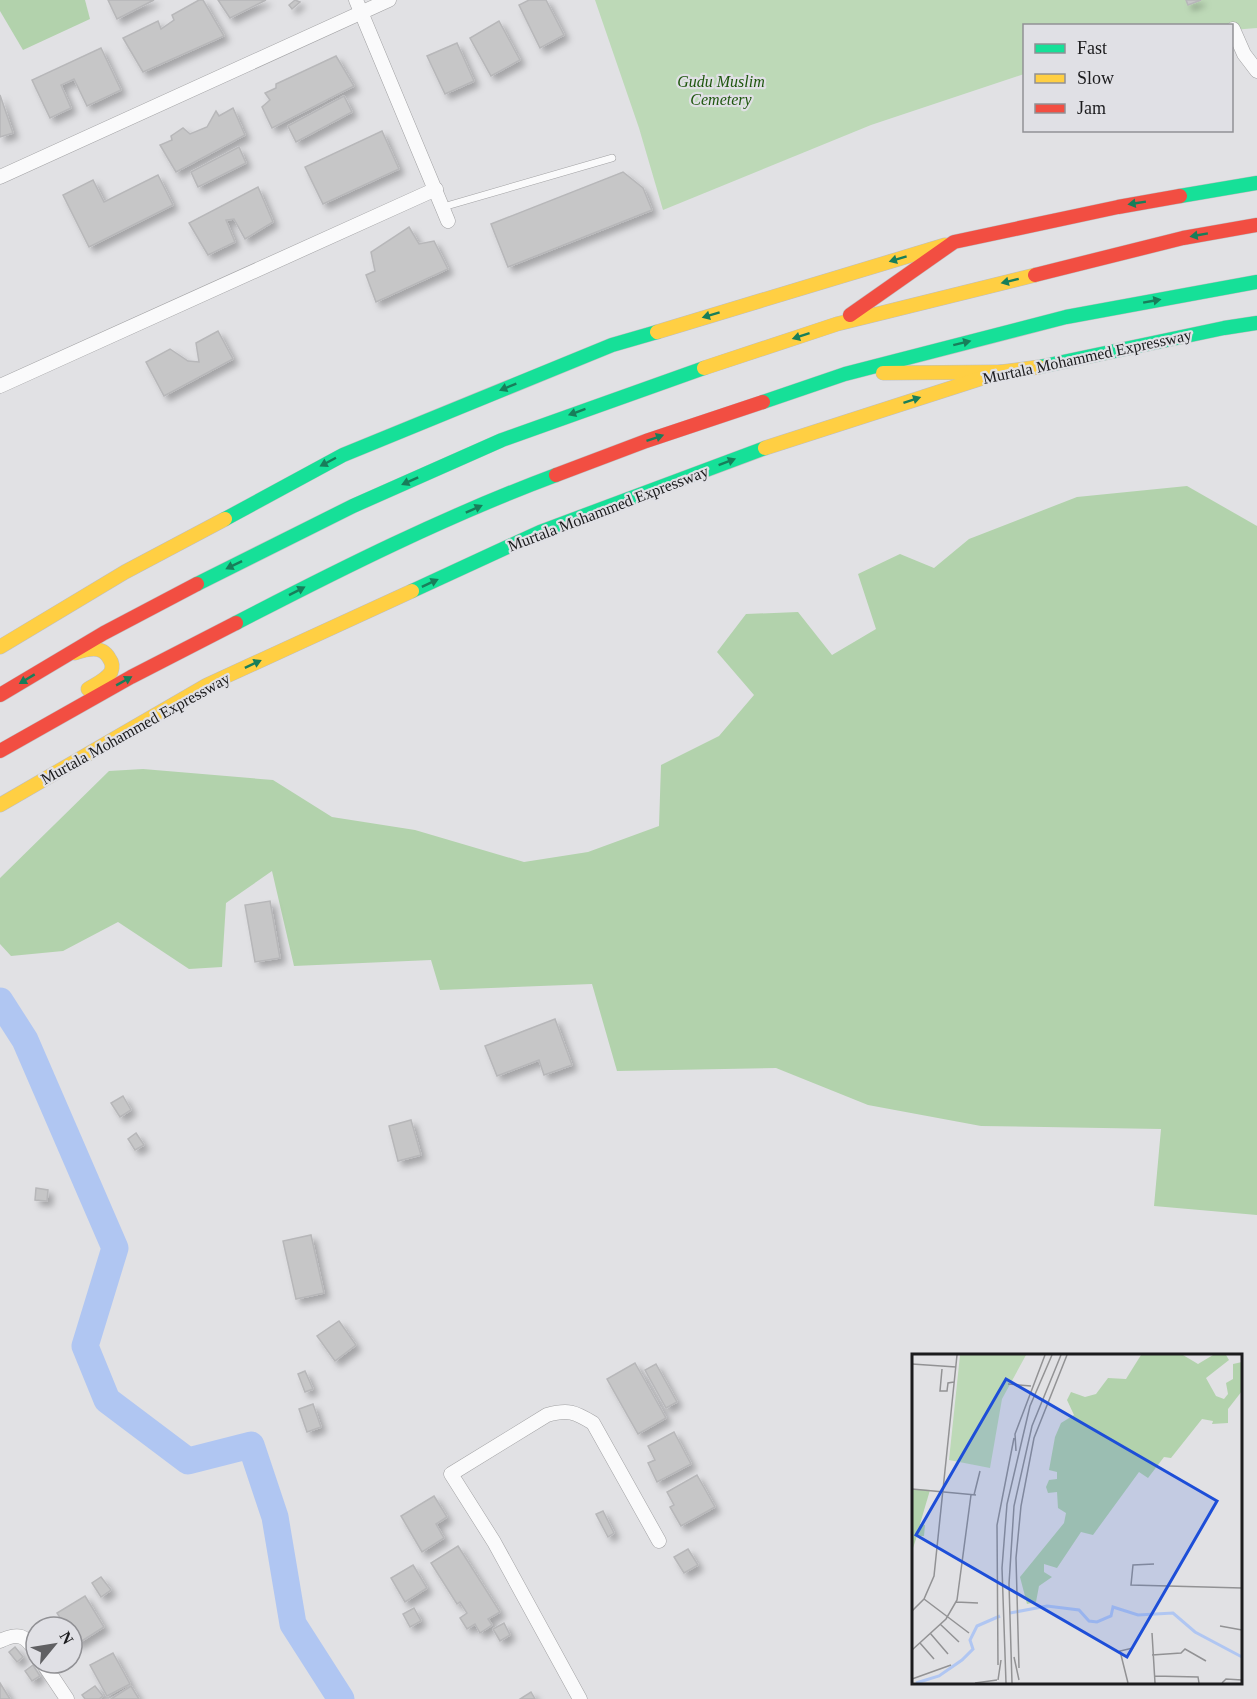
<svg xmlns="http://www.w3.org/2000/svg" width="1257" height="1699" font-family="'Times New Roman',serif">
<defs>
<filter id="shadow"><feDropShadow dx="5" dy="5" stdDeviation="3" flood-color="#0004"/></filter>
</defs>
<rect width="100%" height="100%" fill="#e1e1e4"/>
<!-- green -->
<path fill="#bdd9b7" d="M595,0H1257V28L1232,30V26H1024V74L871,125L663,210L639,128Z"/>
<!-- forest -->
<g fill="#b2d2ac">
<path d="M0,0H85L90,19L23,50L0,11Z"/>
<path d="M1187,486L1257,526V1215L1154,1206L1161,1129L981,1126L868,1105L776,1068L617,1071L592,984L440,990L431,960L294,966L272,871L226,903L222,967L189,969L118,922L63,951L11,956L0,944V878L109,771L143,769L273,780L332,817L415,830L524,862L588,852L659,826L661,765L719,736L754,695L717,652L746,614L798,612L832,655L876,629L858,574L900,554L934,568L969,539L1077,497Z"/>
</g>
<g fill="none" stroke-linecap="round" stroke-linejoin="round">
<!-- river -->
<path stroke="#b0c6f2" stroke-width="27" d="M0,1001L25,1040L115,1248L85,1346L107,1400L188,1461L251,1445L275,1517L293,1624L341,1699"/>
</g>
<!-- building -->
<g fill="#c6c6c7" stroke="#b7b7b9" stroke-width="1.5" filter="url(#shadow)">
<path d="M108,0H154L117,19Z"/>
<path d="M199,0H203L224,36L143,72L123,38L158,21L161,29L174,20L172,15Z"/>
<path d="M218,0H266L230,18Z"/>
<path d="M295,0L300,2L292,9L289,5Z"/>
<path d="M529,0H546L564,35L540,48L519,5Z"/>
<path d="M1186,0H1201L1188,5Z"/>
<path d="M499,21L520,60L491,76L470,38Z"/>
<path d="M457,43L474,81L445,94L427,56Z"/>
<path d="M101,48L121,90L87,106L74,79L61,85L71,108L50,118L32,80Z"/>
<path d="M336,56L354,86L272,128L262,107L270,100L265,93L276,88V84Z"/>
<path d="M0,95L13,133L0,137Z"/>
<path d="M344,96L352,112L296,142L288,126Z"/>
<path d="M233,108L245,135L176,172L160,145L172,140L171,136L183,128L190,134L207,127L216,111L219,116Z"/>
<path d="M382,131L399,169L323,204L305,167Z"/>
<path d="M239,147L246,163L198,187L191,172Z"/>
<path d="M623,172L643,188L652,210L508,267L491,224Z"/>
<path d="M158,175L173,205L89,247L63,195L93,180L104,202Z"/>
<path d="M258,187L273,222L245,239L234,219L226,220L235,242L208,255L189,223Z"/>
<path d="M409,227L419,244L434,241L448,269L376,302L366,275L375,271L371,252Z"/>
<path d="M218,331L233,359L164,396L146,362L170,349L188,361L199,362L196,343Z"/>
<path d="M270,901L280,958L255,962L245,905Z"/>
<path d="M555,1019L572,1065L544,1075L539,1060L497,1076L485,1046Z"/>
<path d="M123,1096L131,1110L120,1117L111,1103Z"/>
<path d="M411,1120L421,1155L398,1161L389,1126Z"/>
<path d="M136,1133L144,1145L135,1150L128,1139Z"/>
<path d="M36,1188L48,1190L47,1201L35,1200Z"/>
<path d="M311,1235L324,1293L296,1299L283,1241Z"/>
<path d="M339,1321L356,1345L335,1361L317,1336Z"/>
<path d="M635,1363L666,1418L638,1434L607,1379Z"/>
<path d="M656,1364L677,1402L666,1408L645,1370Z"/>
<path d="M305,1371L313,1389L305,1392L298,1374Z"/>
<path d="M313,1404L321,1427L307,1432L299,1409Z"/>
<path d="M674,1432L691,1464L657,1482L648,1463L655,1460L648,1446Z"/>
<path d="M697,1475L715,1507L681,1526L670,1507L674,1505L667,1492Z"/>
<path d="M434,1496L447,1517L436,1524L444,1538L422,1552L401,1516Z"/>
<path d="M603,1511L614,1533L608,1537L596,1514Z"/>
<path d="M458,1546L500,1612L488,1619L492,1625L480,1633L475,1624L467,1629L460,1618L467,1613L460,1602L457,1604L431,1563Z"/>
<path d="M688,1549L698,1565L684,1573L674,1557Z"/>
<path d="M413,1565L427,1588L405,1602L391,1578Z"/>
<path d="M101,1577L111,1590L101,1597L92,1583Z"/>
<path d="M85,1596L104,1627L77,1644L72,1636V1627H66L57,1613Z"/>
<path d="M414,1608L421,1621L410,1627L403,1614Z"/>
<path d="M504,1623L510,1635L500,1641L493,1629Z"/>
<path d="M15,1647L23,1657L17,1662L9,1652Z"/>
<path d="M113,1653L130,1684L107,1696L90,1665Z"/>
<path d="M33,1665L40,1676L32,1681L25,1671Z"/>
<path d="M0,1683L10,1699H0Z"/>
<path d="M95,1686L103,1696L99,1699H85L82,1695Z"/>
<path d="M131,1686L139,1699H111Z"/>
<path d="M531,1692L535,1699H520Z"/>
</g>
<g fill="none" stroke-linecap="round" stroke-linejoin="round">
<defs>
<path id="lane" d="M443,207L612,158"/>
<g id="street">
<path d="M356,0L448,221"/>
<path d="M1233,29L1244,54L1257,71"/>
<path d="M0,177L389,0"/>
<path d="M0,386L436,189"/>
<path d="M0,1641C19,1632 25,1635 36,1652"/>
<path d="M43,1663L67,1699"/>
<path d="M580,1699L494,1542L451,1474L547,1415C568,1409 575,1412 593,1423L659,1541"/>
</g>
<g id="fast">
<path d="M1180,196L1257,183"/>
<path d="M1039,367L1224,328L1257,323"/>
<path d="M763,402L845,374L1066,317L1257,282"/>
<path d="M225,519L343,455L612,345L657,332"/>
<path d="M197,584L353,506L502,440L704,368"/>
<path d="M412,591L540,532L765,448"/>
<path d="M236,623C340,569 446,516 556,475"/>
</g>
<g id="slow">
<path d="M657,332L945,245"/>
<path d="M704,368L837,324L1035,275"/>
<path d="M883,373L1001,372"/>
<path d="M765,448L1001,372L1039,367"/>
<path d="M0,647L125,572L225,519"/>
<path d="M75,653C87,649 102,645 109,658C112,662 113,667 111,672C106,680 96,684 88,689"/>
<path d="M0,805L207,685L412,591"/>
</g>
<g id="jam">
<path d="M1035,275L1183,238L1257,225"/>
<path d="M850,315L954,242L1118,207L1180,196"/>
<path d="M556,475L646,441L763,402"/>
<path d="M0,695L104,633L197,584"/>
<path d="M0,751L131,677L236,623"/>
</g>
</defs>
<!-- lane casing -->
<use href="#lane" stroke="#a1a1a3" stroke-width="8"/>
<!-- street casing -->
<use href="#street" stroke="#a1a1a3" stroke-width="15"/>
<!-- fast casing -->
<use href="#fast" stroke="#bebec0" stroke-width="15"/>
<!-- slow casing -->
<use href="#slow" stroke="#bebec0" stroke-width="15"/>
<!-- jam casing -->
<use href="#jam" stroke="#bebec0" stroke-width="15"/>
<!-- lane -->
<use href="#lane" stroke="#fafafb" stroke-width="7"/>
<!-- street -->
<use href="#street" stroke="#fafafb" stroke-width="14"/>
<!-- fast -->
<use href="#fast" stroke="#16e098" stroke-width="14"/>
<!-- slow -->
<use href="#slow" stroke="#ffcf43" stroke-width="14"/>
<!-- jam -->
<use href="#jam" stroke="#f24e42" stroke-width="14"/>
</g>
<!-- one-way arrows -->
<defs><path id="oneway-solid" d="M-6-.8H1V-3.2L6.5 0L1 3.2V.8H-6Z" transform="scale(1.5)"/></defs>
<g fill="#187e5a">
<use href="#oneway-solid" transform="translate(1137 203) rotate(171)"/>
<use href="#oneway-solid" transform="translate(1199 235) rotate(170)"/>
<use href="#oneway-solid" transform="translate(898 259) rotate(163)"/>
<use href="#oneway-solid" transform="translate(1010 281) rotate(166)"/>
<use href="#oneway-solid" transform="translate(1152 301) rotate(-10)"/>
<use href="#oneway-solid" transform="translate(711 315) rotate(163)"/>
<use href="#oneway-solid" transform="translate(801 336) rotate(162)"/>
<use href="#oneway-solid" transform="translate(962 343) rotate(-14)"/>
<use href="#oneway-solid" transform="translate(508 387) rotate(158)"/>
<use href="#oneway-solid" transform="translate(912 400) rotate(-18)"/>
<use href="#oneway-solid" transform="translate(577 412) rotate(160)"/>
<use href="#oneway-solid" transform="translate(655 438) rotate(-19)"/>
<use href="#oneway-solid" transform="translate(328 462) rotate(152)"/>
<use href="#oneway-solid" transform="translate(727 462) rotate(-21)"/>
<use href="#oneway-solid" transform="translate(410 481) rotate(156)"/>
<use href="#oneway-solid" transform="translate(474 509) rotate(-24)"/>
<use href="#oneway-solid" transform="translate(234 565) rotate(154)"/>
<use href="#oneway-solid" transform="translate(430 583) rotate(-25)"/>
<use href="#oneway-solid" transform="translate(297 591) rotate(-27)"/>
<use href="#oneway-solid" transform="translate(253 664) rotate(-25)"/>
<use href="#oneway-solid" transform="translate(27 679) rotate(149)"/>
<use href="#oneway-solid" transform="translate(124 681) rotate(-29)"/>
</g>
<g text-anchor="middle" stroke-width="4.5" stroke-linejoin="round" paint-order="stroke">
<!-- park labels -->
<g font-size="16" font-style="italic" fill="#1e560e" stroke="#e0e0e5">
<text x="721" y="87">Gudu Muslim<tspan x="721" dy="18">Cemetery</tspan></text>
</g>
<!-- street labels -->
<g font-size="16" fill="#1b1b1d" stroke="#e0e0e5">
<text transform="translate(1087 356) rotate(-12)" y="6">Murtala Mohammed Expressway</text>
<text transform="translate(608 508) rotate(-21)" y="6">Murtala Mohammed Expressway</text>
<text transform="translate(135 728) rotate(-29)" y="6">Murtala Mohammed Expressway</text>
</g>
</g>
<!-- overview -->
<g transform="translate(912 1354)">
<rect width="330" height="330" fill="#e1e1e4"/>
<path d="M48,1H114L90,45L78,114L37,106Z" fill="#bdd9b7"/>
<path d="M229,1H271L286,10L301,1H314L317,6L294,24L304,42L312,45L316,40L314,29L321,25V10L330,8V37L316,55V69L300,70L301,67L290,65L259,104L252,103L236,124L227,118L181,181L169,178L145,214L132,210V218L140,223L127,232L124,248L115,250L108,223L152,169L154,159L146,154L145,138L136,139L134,133L137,126L145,125V118L137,116L143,83L149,69L162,61L155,46L159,38L173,43L184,40L196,24L214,25ZM0,135L18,136L8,170L13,171L12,182H5L0,197Z" fill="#b2d2ac"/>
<path fill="none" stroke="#b0c6f2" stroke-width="3" d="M98,259L135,252L167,256L177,267L185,268L199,262L201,253L226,261L261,259L283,278L330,303M4,329L27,322L50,306L61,295L58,286L65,272L88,262"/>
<path fill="none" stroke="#929294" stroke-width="1.5" d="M0,10L44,13M30,15L28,37H35L36,29L42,28M96,30L119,32M104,97L103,80L133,1M0,135L64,141M62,141L68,117M242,210L221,211L219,231L330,234M12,245L57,279M44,248L66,249M0,257L12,245L22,222L45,1M28,270L47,288M308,272L330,276M18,279L36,300M240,279L243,329M8,289L22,305M0,296L34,265L45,246L59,141M240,301L269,299L273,295L294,307M102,303L107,326M86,311L85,171L102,84M107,314L104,204L109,152L122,84L155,1M242,322L286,323L287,329M0,325L39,311M86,326L89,306M63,329L85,326M94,329L90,214L95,150L118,52L140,1M100,329L97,230L102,152L120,72L149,1M216,329L208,297L221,294M310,329L314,325L330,326"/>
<path fill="#1d4ed8" fill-opacity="0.15" stroke="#1d4ed8" stroke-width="3" d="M94,25L305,147L215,303L4,181Z"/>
<rect width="330" height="330" fill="none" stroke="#1b1b1d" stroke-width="3"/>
</g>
<!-- legend -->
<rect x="1023" y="24" width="210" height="108" fill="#e0e0e5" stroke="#919195" stroke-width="1.5"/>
<rect x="1035" y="44" width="30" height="9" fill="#16e098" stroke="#919195" stroke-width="1.5"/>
<text x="1077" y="54" font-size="18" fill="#1b1b1d">Fast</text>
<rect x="1035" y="74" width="30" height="9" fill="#ffcf43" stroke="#919195" stroke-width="1.5"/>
<text x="1077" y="84" font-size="18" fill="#1b1b1d">Slow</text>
<rect x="1035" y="104" width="30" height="9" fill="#f24e42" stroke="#919195" stroke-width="1.5"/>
<text x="1077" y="114" font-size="18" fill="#1b1b1d">Jam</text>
<!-- north arrow -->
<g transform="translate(54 1645) rotate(60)"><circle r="28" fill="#e0e0e5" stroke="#919195" stroke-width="1.5"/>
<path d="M0-4.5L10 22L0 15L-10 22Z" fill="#606063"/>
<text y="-9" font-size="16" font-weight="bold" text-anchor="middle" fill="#1b1b1d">N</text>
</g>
</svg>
